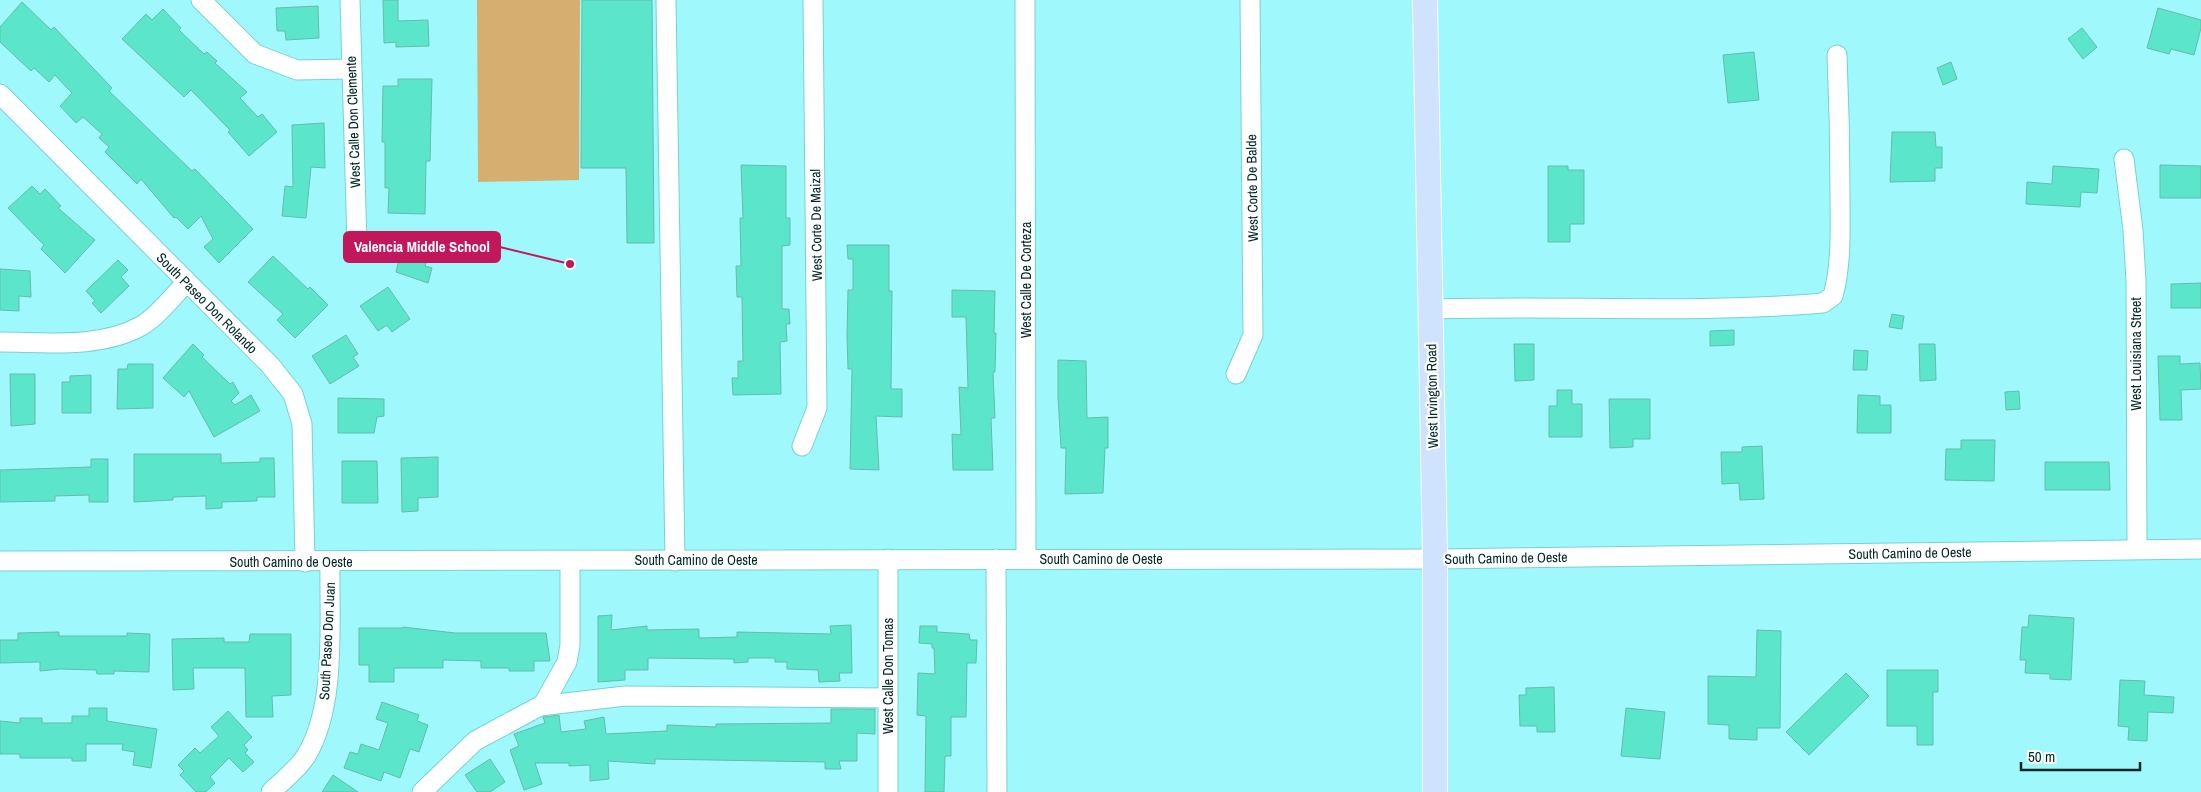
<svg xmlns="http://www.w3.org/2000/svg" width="2201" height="792" font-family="'Archivo Narrow',sans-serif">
<rect width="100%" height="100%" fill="#9ff9fc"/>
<!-- green -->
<path fill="#d5ae70" d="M477,0H580L579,180L478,182Z"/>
<!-- building -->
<g fill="#5be6cc" stroke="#67bba9">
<path d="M383,0H398V21L428,20L429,46L396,47V42L384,43Z"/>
<path d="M582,0H652L654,243H627L626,168H581Z"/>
<path d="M22,2L51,30L54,27L112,88L109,91L192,171L195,169L253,229L219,263L204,247L213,239L201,216L188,229L176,217L174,218L141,179L137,184L105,152L109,147L99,138L102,134L83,117L76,123L60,106L72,93L55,75L49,82L34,68L31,71L0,42V27Z"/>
<path d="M318,6L319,38L286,40L285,31H277L276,8Z"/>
<path d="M2158,8L2201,20V28L2194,55L2171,49L2169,54L2147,48Z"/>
<path d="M163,9L181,28L179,30L204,54L207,52L217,61L215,63L247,92L240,98L258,117L262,114L277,132L249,156L228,132L230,130L191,90L184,97L122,39L146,14L152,20Z"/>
<path d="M2082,28L2097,47L2083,59L2068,39Z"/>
<path d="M1754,52L1759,100L1728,103L1723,55Z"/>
<path d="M1951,62L1957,79L1943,85L1937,68Z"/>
<path d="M398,79H432L430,161H426L425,214L388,213L389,188H385V142H382L383,86H398Z"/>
<path d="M324,123L325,168L311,167L306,218L282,216L285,186L293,187L292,125Z"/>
<path d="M1892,132H1935L1936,147H1942V168H1935V181L1890,182Z"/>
<path d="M741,165L786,166V218H790V245L782,246V309H789L790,324H786L787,341L780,342L781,394L733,395L732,378H738V361H743L742,297H737L736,266H741L740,218H743Z"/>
<path d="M2160,165L2201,166V198H2160Z"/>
<path d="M1548,166H1568V170H1584V224H1570V242H1548Z"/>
<path d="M2053,166L2099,169L2097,193L2081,192L2080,207L2026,204L2027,182L2052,184Z"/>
<path d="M32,186L40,194L45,189L61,206L58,208L95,240L65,273L41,249L44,245L8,208Z"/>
<path d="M847,245H889V291H892L891,389H902V417L876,416L879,470L850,469L852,369H848L847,336L848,290H853V259H848Z"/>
<path d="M402,247L429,254L425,266L432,268L428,283L396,272Z"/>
<path d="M273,256L308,289L310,287L328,305L295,338L277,320L283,314L248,282Z"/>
<path d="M118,260L128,270L121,277L129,286L101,313L92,303L95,301L86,291Z"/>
<path d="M0,269L30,271L31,297L19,296V311L0,310Z"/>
<path d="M2201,283V308H2171V284Z"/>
<path d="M388,287L410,319L392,332L387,325L378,331L360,306Z"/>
<path d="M952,290L995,291L994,333H996L995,372H993L995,418H991L993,470H953L952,434L961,435L959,387L968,388L966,317H952Z"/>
<path d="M1892,314L1904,316L1902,329L1889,327Z"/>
<path d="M1734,330V345L1710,346V331Z"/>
<path d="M346,335L358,354L353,357L359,366L330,384L312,356Z"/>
<path d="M193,344L204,355L202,357L230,384L233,382L239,393L231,401L235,405L251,395L260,411L214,437L189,391L184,397L163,378Z"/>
<path d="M1514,344H1534V380L1515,381Z"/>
<path d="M1919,344H1935L1936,380L1920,381Z"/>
<path d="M1854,350L1868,351L1867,370H1853Z"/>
<path d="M2158,356H2180V364L2200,363L2201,389L2181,390L2182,420H2160Z"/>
<path d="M1058,360L1086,361L1087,418L1108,417V448H1105L1103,493L1065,494L1066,448H1061L1058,397Z"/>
<path d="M128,364H153V408L117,409L118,369H127Z"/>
<path d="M10,374H35V424L11,426Z"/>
<path d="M91,375V413H62V382H70V376Z"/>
<path d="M1557,390H1572V404H1582V437H1549V406H1557Z"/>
<path d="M2019,391L2020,409L2006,410L2005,392Z"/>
<path d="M1858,395L1880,396V405H1891V433H1857Z"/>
<path d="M338,398L384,399V416L377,417L374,433H338Z"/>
<path d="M1609,399H1650V439H1633V447L1610,448Z"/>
<path d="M1961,440H1995L1994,481L1945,480L1946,449H1961Z"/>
<path d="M1762,446L1764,499L1740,500L1739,483L1722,484L1721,452H1742V447Z"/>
<path d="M134,454H221V463L260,462V458H274L275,497H257V501L222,502V508L206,509V496L173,497V500L134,502Z"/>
<path d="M438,457V497L418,498V511L402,512L401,458Z"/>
<path d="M91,459H108V502H89V495L55,496V501L0,502V470L91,467Z"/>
<path d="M342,461H377L378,503H342Z"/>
<path d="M2045,462H2109L2110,490H2045Z"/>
<path d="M612,615L611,630L647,626V630L699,629V638L737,637V632L831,634L830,626L851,625L852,673H839L840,681L819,682L818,670L787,669V662H775V658H748V662L734,663V659L648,658V670H625V680L598,682V616Z"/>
<path d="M2029,615L2074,618L2071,680L2050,679V674L2025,673L2026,660H2020L2022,627H2028Z"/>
<path d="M920,626H937V632L969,634L970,640H977L976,663H967L966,717H951V756H945L944,792H925L926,716L917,715L918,673L935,674L934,648H932V644L919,643Z"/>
<path d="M403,627L455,633H546L550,661H534V671H509V668H481V661L443,660V668H394V682H369V665H359V628H403Z"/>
<path d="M1757,630L1781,631L1780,728H1757V740L1729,739V725L1708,724V676L1756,677Z"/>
<path d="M59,632V636H127V633L150,634L149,672L114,671V674H97L96,670L60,669L40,671V662L0,663V640H18V633Z"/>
<path d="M250,634H291V695L272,696L273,717H246L245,668H193L194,689L173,690L172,639L224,638V642H249Z"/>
<path d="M1887,670H1938V692H1933V745H1917V726H1887Z"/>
<path d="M1846,673L1869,696L1809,755L1786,732Z"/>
<path d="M2120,680L2145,681L2144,695L2174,697L2173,713L2148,712L2147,741L2128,740L2129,727L2118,726Z"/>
<path d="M1554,687L1555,732H1537V726H1520L1519,695H1526V688Z"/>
<path d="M382,702L419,715L417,721L428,725L419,752L410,749L400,778L384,772L381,781L344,768L350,752L358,754L361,744L379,750L388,723L376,719Z"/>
<path d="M89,708H107V721L157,729L151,768L133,765L135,752L122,750L123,744H86V761H72V758H20V754H0V721L20,723V718H42V723H72V716H89Z"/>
<path d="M1626,708L1665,712L1660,759L1621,756Z"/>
<path d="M831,709H875V734L857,733V761H839L841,769H825V762L655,759V764L608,761L609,779L590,781V765L569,766V763H535L542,784L524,790L510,750L519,746L514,734L545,723L543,717L559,715L561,732L586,729L584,721L604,717L606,734L667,731V725L716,727V724L831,723Z"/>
<path d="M228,711L252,737L244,745L248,750L245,753L254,762L243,772L229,758L210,777L215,783L206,792H196L180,775L184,771L178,765L195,748L200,753L219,736L211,727Z"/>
<path d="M490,759L505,782L490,792H477L465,775Z"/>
<path d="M333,775L358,792H322Z"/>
</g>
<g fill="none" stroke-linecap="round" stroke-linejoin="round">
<defs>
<g id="minor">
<path d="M201,0L255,54L297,70L351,69"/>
<path d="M350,0L357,244"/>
<path d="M666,0L675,561"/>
<path d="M1025,0L1026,559"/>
<path d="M0,94L270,365L293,394L302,424L305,562"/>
<path d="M2124,159L2133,230L2136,281L2137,549"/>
<path d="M1430,309C1561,305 1693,314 1823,303L1833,296C1842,263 1840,228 1840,193C1840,147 1839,101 1837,55"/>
<path d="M0,342C45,342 100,349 141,326C158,316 172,297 186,283"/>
<path d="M1236,374L1253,335L1250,0"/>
<path d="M802,446L817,408L813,0"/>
<path d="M888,559V792"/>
<path d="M996,559L997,792"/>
<path d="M0,561L1435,559L2201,549"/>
<path d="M543,705L567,662L570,645V561"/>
<path d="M271,792C282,781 298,769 306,756C337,706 329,621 330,562"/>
<path d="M422,792L475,741L540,706L625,696L888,698"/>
</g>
<path id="major" d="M1425,0L1435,559V792"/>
</defs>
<!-- minor casing -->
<use href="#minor" stroke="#77d1d4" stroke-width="21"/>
<!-- major casing -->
<use href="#major" stroke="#fff" stroke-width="26"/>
<!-- minor -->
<use href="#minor" stroke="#fff" stroke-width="19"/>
<!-- major -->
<use href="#major" stroke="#cfe2fe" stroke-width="24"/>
</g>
<g text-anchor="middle" stroke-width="4.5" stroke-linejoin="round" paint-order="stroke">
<!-- street labels -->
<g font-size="14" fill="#002627" stroke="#fff">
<text transform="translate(353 122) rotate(-92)" y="5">West Calle Don Clemente</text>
<text transform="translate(1252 188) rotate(-91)" y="5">West Corte De Balde</text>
<text transform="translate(816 225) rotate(-91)" y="5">West Corte De Maizal</text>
<text transform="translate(1026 280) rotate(-90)" y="5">West Calle De Corteza</text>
<text transform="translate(207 303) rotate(45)" y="5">South Paseo Don Rolando</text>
<text transform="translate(2136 354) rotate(-90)" y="5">West Louisiana Street</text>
<text transform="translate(1432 396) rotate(-91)" y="5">West Irvington Road</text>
<text transform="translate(1910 553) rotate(-1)" y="5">South Camino de Oeste</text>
<text transform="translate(1506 558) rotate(-1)" y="5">South Camino de Oeste</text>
<text x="1101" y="564">South Camino de Oeste</text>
<text x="696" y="565">South Camino de Oeste</text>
<text x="291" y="567">South Camino de Oeste</text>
<text transform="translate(327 641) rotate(-87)" y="5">South Paseo Don Juan</text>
<text transform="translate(888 676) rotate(-90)" y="5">West Calle Don Tomas</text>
</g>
</g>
<!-- callouts -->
<path fill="none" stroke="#c2185b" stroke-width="2" d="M570 264L500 247"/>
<circle fill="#c2185b" stroke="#fff" stroke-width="2" cx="570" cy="264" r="5"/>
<rect fill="#c2185b" stroke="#c2185b" stroke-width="2" x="344" y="232" width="156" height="30" rx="5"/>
<g font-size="15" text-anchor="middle" font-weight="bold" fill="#fff">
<text x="422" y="252">Valencia Middle School</text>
</g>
<!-- scale -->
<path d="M2021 762v8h119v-8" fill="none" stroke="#002627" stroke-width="2.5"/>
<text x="2028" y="762" font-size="15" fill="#002627" stroke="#ffffff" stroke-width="4" paint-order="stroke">50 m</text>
</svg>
